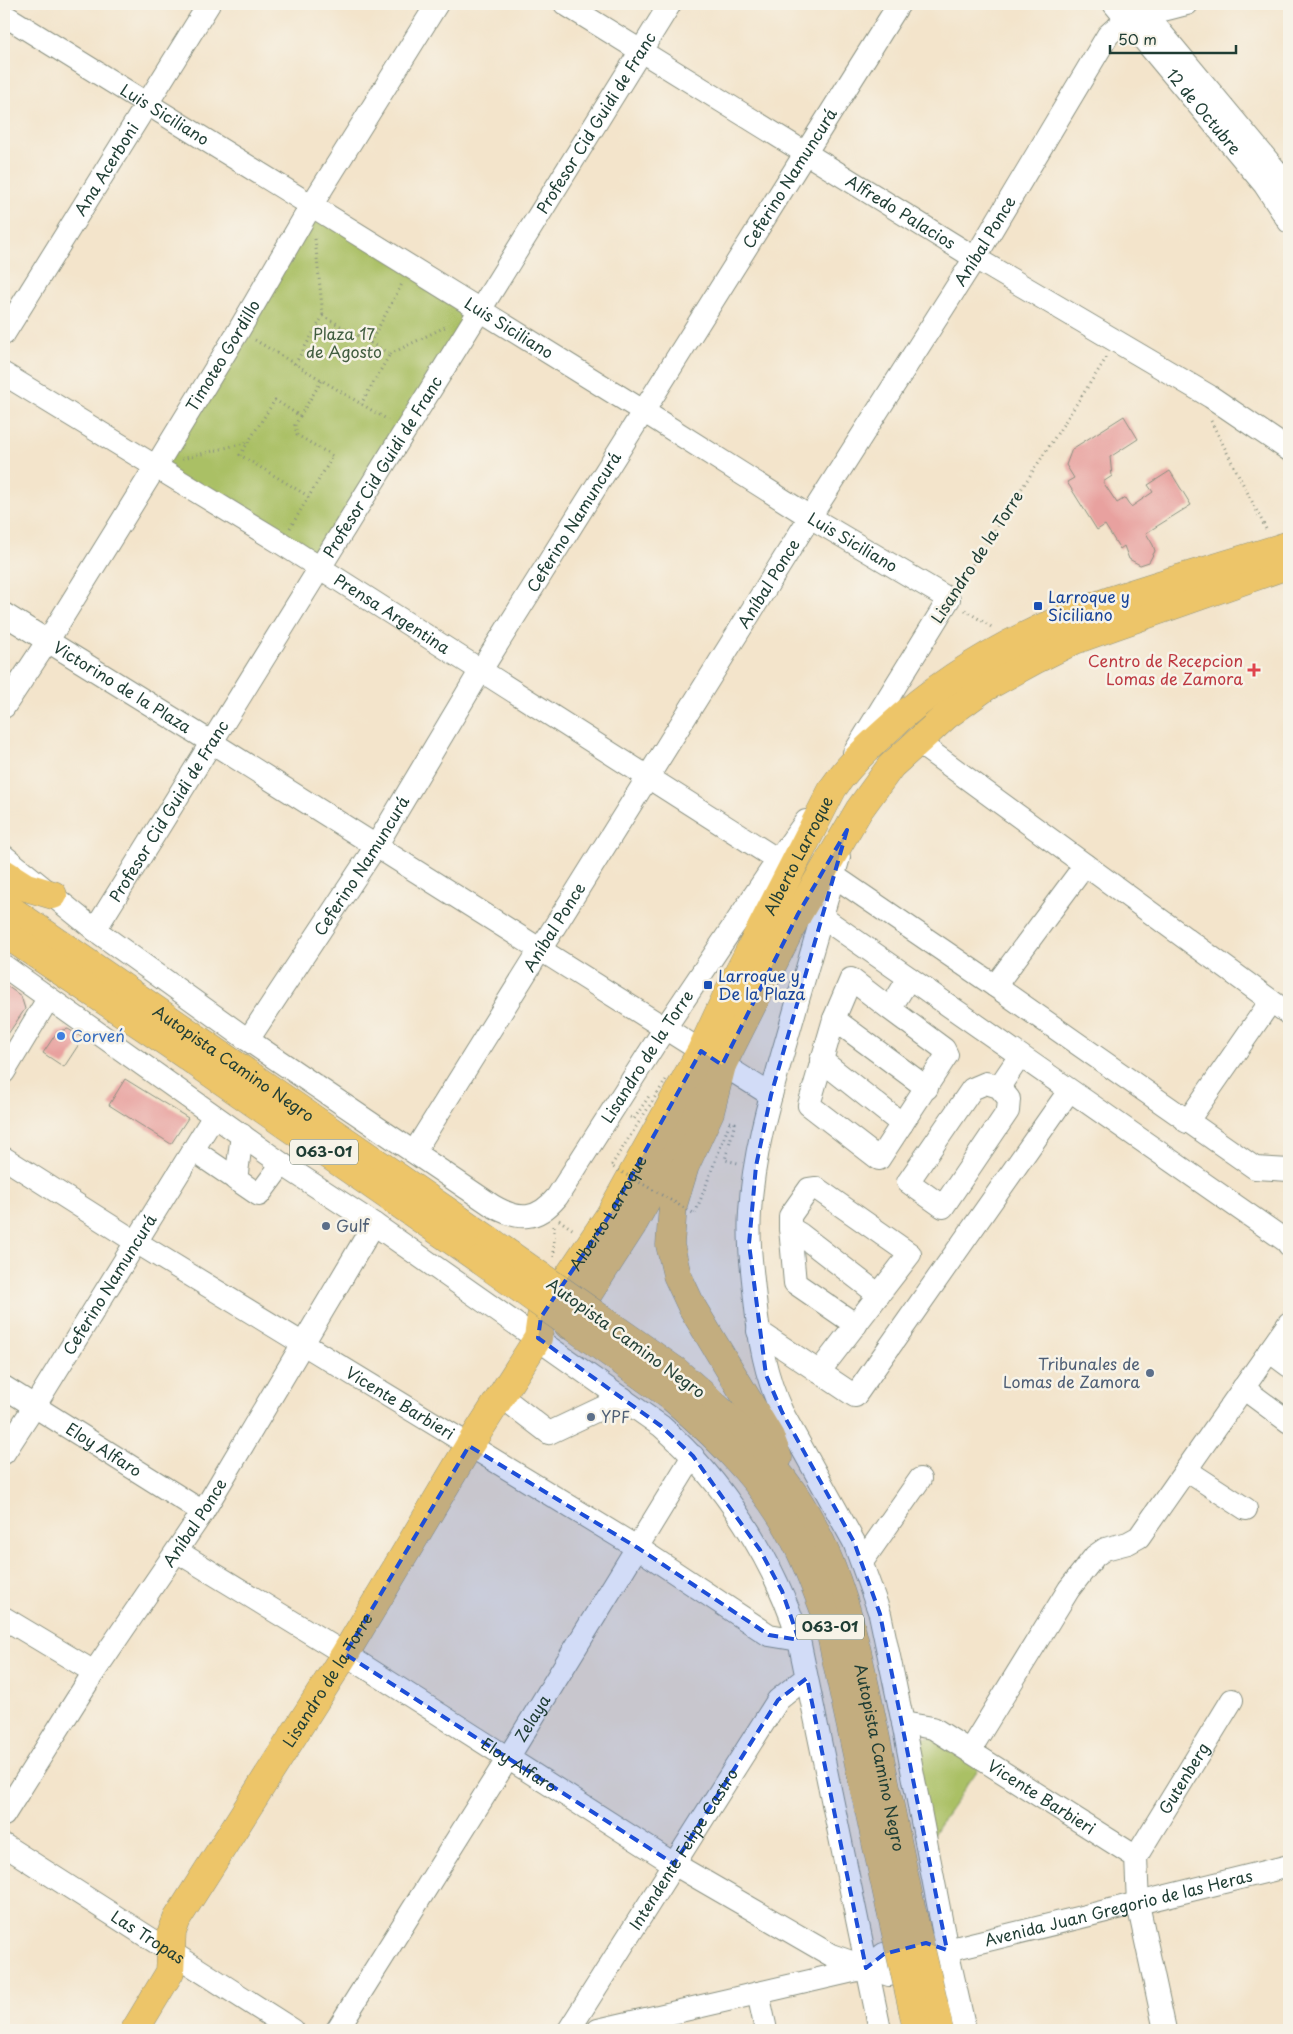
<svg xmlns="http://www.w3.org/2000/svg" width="1293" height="2034" font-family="'Playpen Sans',sans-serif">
<rect width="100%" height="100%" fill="#f7f3e8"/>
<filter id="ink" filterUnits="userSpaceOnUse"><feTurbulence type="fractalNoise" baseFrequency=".02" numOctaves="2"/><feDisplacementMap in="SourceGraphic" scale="10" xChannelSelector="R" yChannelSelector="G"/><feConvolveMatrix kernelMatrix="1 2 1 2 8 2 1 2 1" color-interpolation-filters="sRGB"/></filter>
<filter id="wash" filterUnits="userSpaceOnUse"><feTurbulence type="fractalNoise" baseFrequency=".0096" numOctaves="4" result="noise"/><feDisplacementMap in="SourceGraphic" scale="20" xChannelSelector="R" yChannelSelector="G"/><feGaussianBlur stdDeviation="1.12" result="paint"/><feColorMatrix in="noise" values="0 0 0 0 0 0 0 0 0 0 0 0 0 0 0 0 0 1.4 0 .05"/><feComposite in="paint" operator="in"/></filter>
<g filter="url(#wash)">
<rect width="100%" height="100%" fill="#f3e4cb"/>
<!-- green -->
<g fill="#aac065" stroke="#647e4c">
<path d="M311,206L479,311L319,568L156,466Z"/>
<path d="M933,1737L979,1768L932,1836L916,1750L921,1738Z"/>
</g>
<g id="blocks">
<!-- building -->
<g fill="#e8a19f">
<path d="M1124,416L1138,439L1110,457L1112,476L1103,482L1117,503L1125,498L1131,507L1153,492L1148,485L1170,471L1191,505L1146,533L1153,545L1155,551L1149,562L1140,565L1129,559L1124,546L1120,549L1105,525L1097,530L1067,482L1074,478L1066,465L1072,449Z"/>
<path d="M4,984L21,996L25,1009L4,1040Z"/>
<path d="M68,1029L83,1038L64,1067L43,1053L57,1032Z"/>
<path d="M125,1079L188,1118L171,1144L109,1105Z"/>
</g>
</g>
</g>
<g filter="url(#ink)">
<use href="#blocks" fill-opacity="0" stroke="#899080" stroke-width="1"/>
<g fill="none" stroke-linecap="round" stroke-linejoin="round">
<defs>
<g id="minor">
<path id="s1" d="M565,4L975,258L1211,397L1289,450"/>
<path id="s2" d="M1114,4L1264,184L1289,222"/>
<path d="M1139,6L1289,186"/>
<path id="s3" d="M4,15L643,411L810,517L949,599L854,753"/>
<path id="s4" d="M4,334L209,4"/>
<path id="s5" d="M4,374L281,543L778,860"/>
<path id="s6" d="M4,614L211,742L771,1095"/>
<path id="s7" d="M4,707L47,642L156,466L239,330L311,206L437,4"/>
<path d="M916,741L1289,1014"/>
<path id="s8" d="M4,856L95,930L248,1040L493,1206C519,1221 537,1221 557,1197L665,1028L778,860L806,821"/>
<path d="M839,857C822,917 804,978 787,1038C771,1094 753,1153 750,1212C748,1241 752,1270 755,1299C759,1340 765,1375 782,1412L854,1542L880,1614L903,1723L947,1950L965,2030"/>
<path d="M834,876L995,986L1255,1168L1289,1170"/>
<path d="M822,917L1286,1241L1289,1245"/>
<path id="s9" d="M95,930L670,4"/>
<path d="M4,966L282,1164L374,1224L661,1426C723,1480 775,1561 799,1640L880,2030"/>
<path d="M995,986L1085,865"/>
<path d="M890,1009L944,1049L947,1055L879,1159L809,1105L834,1019L851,979L890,1009L909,978"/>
<path d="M834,1019L927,1088"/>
<path id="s10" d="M248,1040L376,846L481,670L899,4"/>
<path d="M821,1060L902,1124"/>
<path d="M4,1072L48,999"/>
<path d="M999,1087L1009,1099L1008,1111L943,1207L908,1182L972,1089L986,1083L999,1087L1020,1056"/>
<path d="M1187,1122L1271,1001"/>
<path d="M193,1150L259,1195L282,1164"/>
<path id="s11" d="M414,1152L810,517L975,258L1108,35C1127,15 1162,11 1187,4"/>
<path id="s12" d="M4,1158L136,1242L638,1548L769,1635L799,1640"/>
<path d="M236,1180L242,1135"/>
<path d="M790,1228L795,1283L856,1325"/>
<path d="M758,1331L855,1396L1069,1091"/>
<path d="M1269,1351L1289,1366"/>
<path d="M819,1372L910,1254L816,1188L809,1189L790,1216V1228L800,1234L879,1295"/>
<path id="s13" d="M4,1387L203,1512"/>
<path d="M1243,1388L1289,1422"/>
<path d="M501,1396L549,1433L623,1398"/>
<path id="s14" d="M4,1453L34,1407L214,1116"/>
<path d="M1186,1470L1246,1509"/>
<path id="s15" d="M178,1552L345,1654L674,1864L831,1955L889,1975L920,1968"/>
<path d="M862,1562L920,1479"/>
<path d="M4,1618L94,1672"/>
<path id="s16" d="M903,1723L933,1728L1136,1857L1138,1904L1165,2030"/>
<path d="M970,1750L1069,1589L1095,1556L1105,1549L1128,1543L1139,1537L1289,1323"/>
<path id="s17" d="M4,1815L94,1672L203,1512L374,1224"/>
<path id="s18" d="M4,1845L293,2030"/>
<path id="s19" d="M1136,1857L1232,1700"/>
<path d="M758,1993L766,2030"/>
<path id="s20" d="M337,2030L508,1758L693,1456"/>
<path id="s21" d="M569,2030L778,1700L799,1683L807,1681"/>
<path id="s22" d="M598,2030L866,1968L884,1954L926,1943L947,1950L1289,1866"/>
</g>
<g id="major">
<path d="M568,1325L632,1226L722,1065L798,914L859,810L891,766L946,716L986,687L1035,660L1075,640L1111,627L1279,568"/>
<path id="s23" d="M135,2030L170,1972L172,1932L177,1919L345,1654L469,1446L538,1338L541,1317L609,1216L701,1051L728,993L833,788C848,766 867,748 887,730C950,671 1030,628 1112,600C1171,580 1230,564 1289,545"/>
</g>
<g id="highway">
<path d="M4,873L26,887L53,895"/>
<path id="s24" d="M4,905L492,1242"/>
<path d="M4,933L169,1044L480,1260"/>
<path d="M722,1065L710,1112L685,1166L673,1205L670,1245L677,1275L692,1307L770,1437L778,1458"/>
<path id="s25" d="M676,1371C719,1407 761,1447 794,1494C841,1564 857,1647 874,1729C886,1787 898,1845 910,1903"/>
<path d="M670,1396C713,1433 753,1471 783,1519C802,1549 814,1584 827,1617L890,1907"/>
<path d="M934,2005L939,2030"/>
<path d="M913,2010L917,2030"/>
</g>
</defs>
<!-- minor casing -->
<use href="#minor" stroke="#899080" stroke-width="24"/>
<!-- major casing -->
<use href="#major" stroke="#899080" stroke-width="29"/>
<!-- highway casing -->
<use href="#highway" stroke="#899080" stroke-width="29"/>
<!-- path -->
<g stroke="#899080" stroke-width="3" stroke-dasharray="1 4" stroke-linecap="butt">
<path d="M315,239L323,316"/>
<path d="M255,340L388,420"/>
<path d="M370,343L402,284"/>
<path d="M390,354L445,327"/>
<path d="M295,364L323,316L390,354L361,404"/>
<path d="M300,416L322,380"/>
<path d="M1211,421L1266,529"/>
<path d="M182,459L248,442"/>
<path d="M290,528L333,456L297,435L295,425L300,416L275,400L240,455L308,496"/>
<path d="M959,585L1107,357"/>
<path d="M965,610L993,628"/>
<path d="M630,1117L634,1119L649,1096"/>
<path d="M730,1122L735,1123L725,1160L738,1163"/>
<path d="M559,1220L575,1231"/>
<path d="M554,1257V1226"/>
</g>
<!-- minor -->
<use href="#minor" stroke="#fff" stroke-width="22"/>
<!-- major -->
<use href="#major" stroke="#edc569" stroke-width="28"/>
<!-- highway -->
<use href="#highway" stroke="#edc569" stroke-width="28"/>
<defs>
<g id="highway-bridge">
<path d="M492,1242L676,1371"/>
<path d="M480,1260L670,1396"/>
<path d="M910,1903L934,2005"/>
<path d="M890,1907L913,2010"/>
</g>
</defs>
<!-- highway-bridge casing -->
<use href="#highway-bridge" stroke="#899080" stroke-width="29" stroke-linecap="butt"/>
<!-- path-bridge -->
<path stroke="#899080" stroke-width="3" stroke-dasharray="1 4" stroke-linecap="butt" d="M666,1080L611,1166L695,1214L730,1122"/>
<!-- highway-bridge -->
<use href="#highway-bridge" stroke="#edc569" stroke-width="28"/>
</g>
</g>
<!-- marked area -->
<path fill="#1d4ed8" fill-opacity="0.2" stroke="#1d4ed8" stroke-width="4" stroke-dasharray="10 6" stroke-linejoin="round" d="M847,830L771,1095L756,1166L749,1244L766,1375L782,1412L854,1542L880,1614L947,1950L926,1943L884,1954L866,1968L807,1678L778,1700L674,1864L345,1654L469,1446L638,1548L769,1635L799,1640L782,1591L760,1550L693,1456L661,1426L538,1338L541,1317L609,1216L701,1051L722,1065L798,914Z"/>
<!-- markers -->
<g fill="#1a4fb4" stroke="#f7f3e8" stroke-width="2">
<rect x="1033" y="601" width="10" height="10" rx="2.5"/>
<rect x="703" y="980" width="10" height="10" rx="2.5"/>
</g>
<path fill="#e0444e" stroke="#f7f3e8" stroke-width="2" d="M1251.5 662.5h5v5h5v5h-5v5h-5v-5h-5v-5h5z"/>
<circle fill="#3f7fe0" stroke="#f7f3e8" stroke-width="2" cx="61" cy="1036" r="5"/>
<g fill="#5c6f8a" stroke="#f7f3e8" stroke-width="2">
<circle cx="326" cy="1226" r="5"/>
<circle cx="1150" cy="1373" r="5"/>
<circle cx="591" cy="1417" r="5"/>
</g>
<g text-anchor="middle" stroke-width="5" stroke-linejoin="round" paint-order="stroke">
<!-- shield labels -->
<g fill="#f7f3e8" stroke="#60746a" stroke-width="1">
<rect x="290" y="1139.5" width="68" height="25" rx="4"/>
<rect x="796" y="1614.5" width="68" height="25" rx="4"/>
</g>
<g font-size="15" font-weight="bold" fill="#1f3d34">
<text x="324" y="1157">063-01</text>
<text x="830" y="1632">063-01</text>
</g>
<!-- street labels -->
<g font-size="16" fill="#1f3d34" stroke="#f7f3e8">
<text dy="6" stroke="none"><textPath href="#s2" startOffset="140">12 de Octubre</textPath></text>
<text dy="6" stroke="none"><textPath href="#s3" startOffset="189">Luis Siciliano</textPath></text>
<text dy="6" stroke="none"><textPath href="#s9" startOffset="950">Profesor Cid Guidi de Franc</textPath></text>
<text dy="6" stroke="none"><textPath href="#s4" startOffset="194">Ana Acerboni</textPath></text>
<text dy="6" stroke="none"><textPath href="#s10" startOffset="1018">Ceferino Namuncurá</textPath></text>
<text dy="6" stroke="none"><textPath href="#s1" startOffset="395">Alfredo Palacios</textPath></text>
<text dy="6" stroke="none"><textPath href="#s11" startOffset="1075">Aníbal Ponce</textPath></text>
<text dy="6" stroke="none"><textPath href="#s3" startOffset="594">Luis Siciliano</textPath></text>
<text dy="6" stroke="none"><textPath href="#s7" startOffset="414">Timoteo Gordillo</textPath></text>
<text dy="6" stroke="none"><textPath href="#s9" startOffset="545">Profesor Cid Guidi de Franc</textPath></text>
<text dy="6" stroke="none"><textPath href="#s10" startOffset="612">Ceferino Namuncurá</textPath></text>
<text dy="6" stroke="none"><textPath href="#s3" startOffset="999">Luis Siciliano</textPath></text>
<text transform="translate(977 557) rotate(-57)" y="6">Lisandro de la Torre</text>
<text dy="6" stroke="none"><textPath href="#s11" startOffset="670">Aníbal Ponce</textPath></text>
<text dy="6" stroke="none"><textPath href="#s5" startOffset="456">Prensa Argentina</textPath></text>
<text dy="6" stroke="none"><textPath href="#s6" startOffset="139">Victorino de la Plaza</textPath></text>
<text dy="6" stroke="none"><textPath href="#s9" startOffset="140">Profesor Cid Guidi de Franc</textPath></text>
<text dy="6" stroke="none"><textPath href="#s23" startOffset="1356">Alberto Larroque</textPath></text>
<text dy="6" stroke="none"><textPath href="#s10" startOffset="208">Ceferino Namuncurá</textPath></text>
<text dy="6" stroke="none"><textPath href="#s11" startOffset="265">Aníbal Ponce</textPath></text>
<text dy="6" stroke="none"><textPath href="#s8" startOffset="841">Lisandro de la Torre</textPath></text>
<text dy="6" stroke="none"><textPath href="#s24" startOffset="279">Autopista Camino Negro</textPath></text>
<text dy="6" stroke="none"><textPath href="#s23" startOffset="951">Alberto Larroque</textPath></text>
<text dy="6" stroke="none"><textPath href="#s14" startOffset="199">Ceferino Namuncurá</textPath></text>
<text transform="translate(626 1338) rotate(36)" y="6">Autopista Camino Negro</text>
<text dy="6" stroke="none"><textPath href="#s12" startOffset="466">Vicente Barbieri</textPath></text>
<text dy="6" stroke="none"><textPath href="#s13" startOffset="118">Eloy Alfaro</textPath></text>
<text dy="6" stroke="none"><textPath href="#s17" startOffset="349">Aníbal Ponce</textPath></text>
<text dy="6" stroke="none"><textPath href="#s23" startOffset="404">Lisandro de la Torre</textPath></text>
<text dy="6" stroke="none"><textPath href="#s20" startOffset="368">Zelaya</textPath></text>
<text dy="6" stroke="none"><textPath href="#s25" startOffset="450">Autopista Camino Negro</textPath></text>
<text dy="6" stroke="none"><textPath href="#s15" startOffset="402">Eloy Alfaro</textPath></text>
<text dy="6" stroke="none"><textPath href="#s19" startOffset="92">Gutenberg</textPath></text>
<text dy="6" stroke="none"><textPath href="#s16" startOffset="159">Vicente Barbieri</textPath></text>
<text dy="6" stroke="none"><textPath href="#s21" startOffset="214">Intendente Felipe Castro</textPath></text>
<text dy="6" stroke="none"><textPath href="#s22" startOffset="540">Avenida Juan Gregorio de las Heras</textPath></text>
<text dy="6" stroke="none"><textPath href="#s18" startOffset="171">Las Tropas</textPath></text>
</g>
<!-- park labels -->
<g font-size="16" fill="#425e40" stroke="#f7f3e8">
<text x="344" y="340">Plaza 17<tspan x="344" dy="18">de Agosto</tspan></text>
</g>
<!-- transit labels -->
<g font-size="16" fill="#164399" stroke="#f7f3e8" text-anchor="start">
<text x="1048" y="603">Larroque y<tspan x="1048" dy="18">Siciliano</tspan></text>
<text x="718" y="982">Larroque y<tspan x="718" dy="18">De la Plaza</tspan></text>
</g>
<!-- health labels -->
<g font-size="16" fill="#be3a42" stroke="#f7f3e8" text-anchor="end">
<text x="1243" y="667">Centro de Recepcion<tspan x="1243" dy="18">Lomas de Zamora</tspan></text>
</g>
<!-- shop labels -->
<g font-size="16" fill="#366cbe" stroke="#f7f3e8" text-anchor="start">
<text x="71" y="1042">Corveń</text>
</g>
<!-- service labels -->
<g font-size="16" fill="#4e5e75" stroke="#f7f3e8" text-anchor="start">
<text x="336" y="1232">Gulf</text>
<text x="1140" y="1370" text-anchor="end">Tribunales de<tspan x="1140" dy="18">Lomas de Zamora</tspan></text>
<text x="601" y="1423">YPF</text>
</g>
</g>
<!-- margin -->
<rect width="1293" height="2034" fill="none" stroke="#f7f3e8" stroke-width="20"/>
<!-- scale -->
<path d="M1110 45v8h126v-8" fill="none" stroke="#1f3d34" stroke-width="2.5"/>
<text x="1118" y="45" font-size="15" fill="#1f3d34" stroke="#f7f3e8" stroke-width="4" paint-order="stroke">50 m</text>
</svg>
